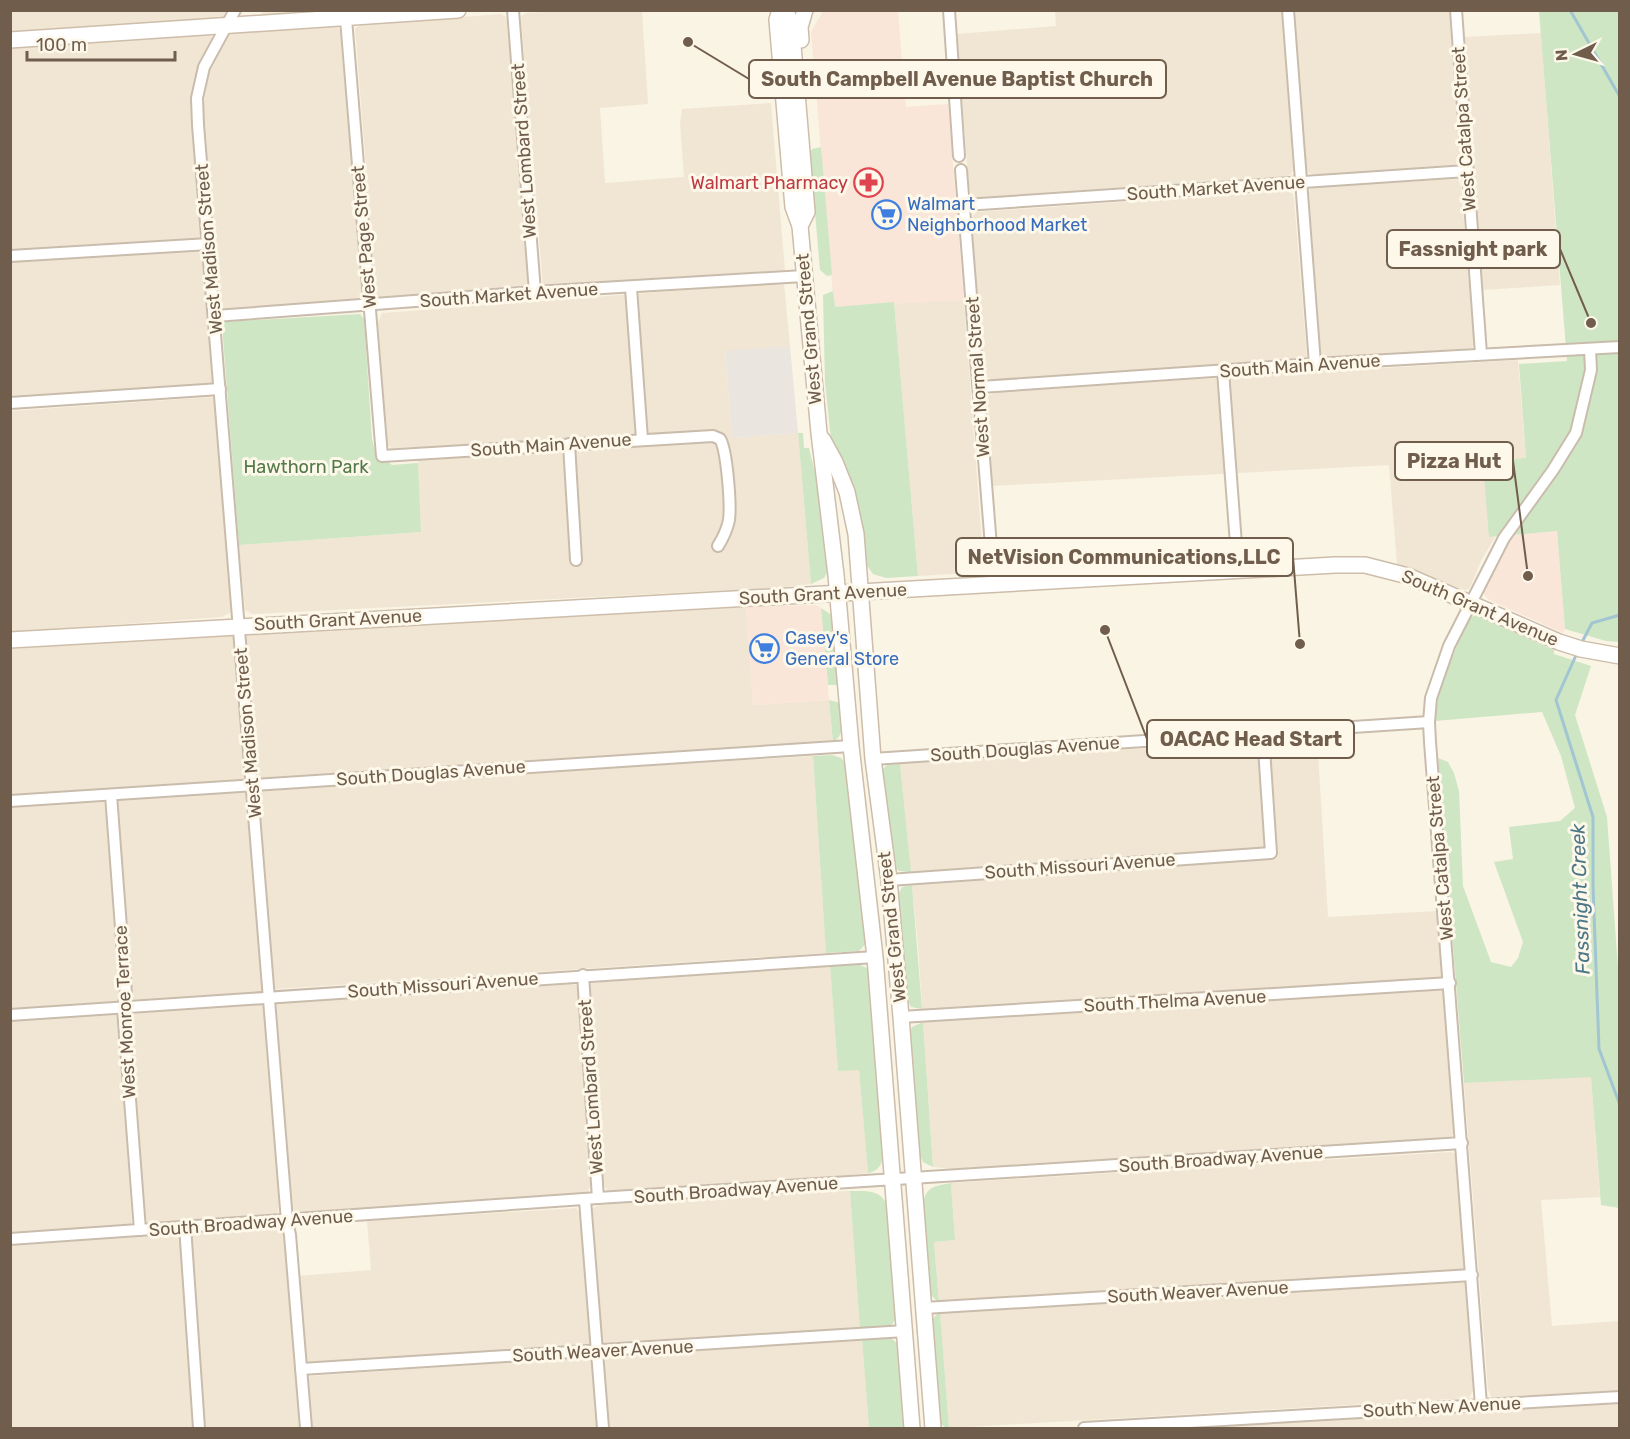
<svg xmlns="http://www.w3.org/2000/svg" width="1630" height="1439" font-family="Rubik,sans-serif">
<rect width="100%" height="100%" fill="#faf4e4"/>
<!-- residential -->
<g fill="#f1e6d3">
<path d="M576,10L642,11L648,104L600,108L605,183L684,177L680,124L682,109L771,103L785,271L543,287L521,19V16L526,13Z"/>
<path d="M11,11H228L223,18L218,20L11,34Z"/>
<path d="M261,11H363L263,16Z"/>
<path d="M1055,11H1282L1293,170L1291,174L1288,176L975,198L969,189L957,34L1056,26Z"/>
<path d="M1294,11H1449L1460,159L1458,163L1452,166L1315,175L1309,173L1306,170Z"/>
<path d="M501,14L506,17L507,22L528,285L526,288L378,299L376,295L355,28L362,25Z"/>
<path d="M333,26L338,27L340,31L363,296L361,300L357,302L222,309L219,305L203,111L208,74L227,36L231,32Z"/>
<path d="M1541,33L1560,285L1483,290L1465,37Z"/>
<path d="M210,35L212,37V41L202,62V237L199,239L11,251V48Z"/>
<path d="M1458,179L1461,187L1474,345L1472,348L1326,359L1322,357L1320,353L1309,193L1310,189L1315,187Z"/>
<path d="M1286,191L1293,194L1294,199L1307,358L992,380L985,376L983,367L971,218L976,212Z"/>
<path d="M196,250L204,253L214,385L11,401V262Z"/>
<path d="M777,283H784L790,346L725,352L732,438L798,433L811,584L776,588L252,614L245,610L239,545L421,532L417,447L392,448L388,445L386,439L378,322L382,313Z"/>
<path d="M964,300L984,572L918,576L894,302Z"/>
<path d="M1518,360L1526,459L1489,537H1495L1481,561L1472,583L1469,589L1465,590L1397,564L1389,465L992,486L986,401L988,396L998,391Z"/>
<path d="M211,397L215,399L231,612L222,617L11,632V411Z"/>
<path d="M746,607L753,705L829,700L833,742L259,780L255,778L244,643L247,635L251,633Z"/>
<path d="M224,635L232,636L235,640L245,775L243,779L11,796V649Z"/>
<path d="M1317,737L1328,917L1437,911L1455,1130L1453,1135L1446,1139L964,1170L933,1167L918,946L900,764Z"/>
<path d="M813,756L826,953L275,989L257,794L260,789Z"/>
<path d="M246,791L248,796L262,992L257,994L132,1001L129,996L117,802L123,799Z"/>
<path d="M104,802L107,807L120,1001L118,1003L11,1011V806Z"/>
<path d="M830,966L838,1070L859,1069L868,1173L780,1182L611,1193L608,1191L605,1187L603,1178L590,988L591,983Z"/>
<path d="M571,984L576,985L579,992L592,1183L587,1193L582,1195L293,1215L276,1004L280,1003Z"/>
<path d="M263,1003L279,1206L277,1214L275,1215L145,1223L143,1218L129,1014Z"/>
<path d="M118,1014L132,1223L126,1226L11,1234V1021Z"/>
<path d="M1591,1076L1600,1197L1541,1200L1552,1326L1619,1321V1391L1492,1397L1488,1390L1464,1083Z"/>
<path d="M1451,1152L1455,1154L1457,1159L1473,1391L1469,1398L949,1428L934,1242L955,1240L951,1183Z"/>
<path d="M850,1191L860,1330L601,1347L590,1210L593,1208L600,1205L791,1192Z"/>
<path d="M576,1208L580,1214L590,1343L588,1347L309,1365L305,1363L297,1276L371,1270L367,1221Z"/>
<path d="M277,1228L284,1231L285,1235L300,1428H204L190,1237L195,1233Z"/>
<path d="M175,1234L180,1236L181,1239L194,1428H11V1246Z"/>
<path d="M862,1339L869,1428H607L602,1358L604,1357Z"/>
<path d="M587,1357L592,1362L597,1428H310L307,1378L311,1376Z"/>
<path d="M1619,1402V1428H1180Z"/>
</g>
<!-- commercial -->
<g fill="#f9e6d9">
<path d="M823,11H898L906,107L948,104L964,300L834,307L811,32Z"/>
<path d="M1557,531L1565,629L1563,633L1489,600L1482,592L1510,535Z"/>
<path d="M816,605L821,608L829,700L753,705L746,607Z"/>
</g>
<!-- industrial -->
<path fill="#eae5de" d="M790,346L798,433L732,438L725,351Z"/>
<!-- green -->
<g fill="#cee6c4">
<path d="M1539,11H1619V642L1606,641L1565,629L1557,531L1489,537L1483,463L1526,458L1519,364L1567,361Z"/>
<path d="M821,147L832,275L827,276L820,270L810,154L812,149Z"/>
<path d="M833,291L835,307L894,302L918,576L886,578L873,574L866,564L860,515L831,440L825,382L823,295Z"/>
<path d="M360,314L364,319L372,439L375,451L392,465L418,463L421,532L239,545L222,325L224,322Z"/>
<path d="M798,433H803L804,448H809L827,522L829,569L824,578L811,584Z"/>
<path d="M821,608L830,614L833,619L839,682L837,685H828Z"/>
<path d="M1475,615L1554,650V654L1591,666L1575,715L1607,817L1620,995L1619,1208L1601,1205L1591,1077L1464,1083L1438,758L1448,762L1454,773L1459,791L1463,886L1491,962L1511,967L1518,958L1523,942L1494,862L1513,859L1509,827L1560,821L1575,808L1561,756L1542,712L1435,721L1440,684L1469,619Z"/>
<path d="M829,700L840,703C841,717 847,734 833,742Z"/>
<path d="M832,755L841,758L846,764L867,942L859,951L826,953L813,756Z"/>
<path d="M900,764L911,872L899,871L894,867L881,771L887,765Z"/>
<path d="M912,885L922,1009L911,1007L907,1000L896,898L902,887Z"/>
<path d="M860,965L867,968L869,973L884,1154C882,1164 879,1171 868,1173L859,1070L838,1071L830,966Z"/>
<path d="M923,1022L933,1167L923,1162L918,1151L909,1035L912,1027Z"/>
<path d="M951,1183L955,1240L934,1242L939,1303L930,1294C928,1275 917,1208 926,1194C931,1185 942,1185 951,1183Z"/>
<path d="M850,1191C868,1191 882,1189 889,1209L896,1318L891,1326L888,1327L860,1330Z"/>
<path d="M940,1312L949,1428H946L940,1423L932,1322L934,1317Z"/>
<path d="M891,1338L898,1344L906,1428H869L862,1339Z"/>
</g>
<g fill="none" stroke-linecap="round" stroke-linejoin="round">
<!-- stream -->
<g stroke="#a2c5d2" stroke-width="3">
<path d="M1570,10L1620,97"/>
<path d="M1581,644L1592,623L1620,615"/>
<path d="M1577,653L1556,700L1593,817V885L1599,1049L1620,1105"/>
</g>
<defs>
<g id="minor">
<path d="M235,10L204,67L197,98L198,125L287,1221L290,1235L306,1428"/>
<path d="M513,10L535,292"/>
<path d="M949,10L959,156"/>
<path d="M1288,10L1315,364"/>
<path d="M1456,10L1481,354"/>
<path d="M346,19L382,456L713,436L720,439C727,450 731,505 729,520C727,530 723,538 718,546"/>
<path d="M961,170L994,584"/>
<path d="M965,205L1467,171"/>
<path d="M10,256L209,244"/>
<path d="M631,288L642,439"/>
<path d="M215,316L535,292L804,276"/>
<path d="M1223,371L1238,571"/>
<path d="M980,387L1315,364L1620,347"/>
<path d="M10,403L220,389"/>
<path d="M569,444L576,560"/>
<path d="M873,759L1429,722"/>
<path d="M111,795L126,994L123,1008L140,1230"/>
<path d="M10,801L851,746"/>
<path d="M889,880L1271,853L1263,733"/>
<path d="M583,975L598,1198"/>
<path d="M10,1015L875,957"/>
<path d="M901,1017L1450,983"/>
<path d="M585,1200L603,1428"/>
<path d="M185,1226L199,1428"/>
<path d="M10,1239L598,1198L1462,1143"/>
<path d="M924,1308L1472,1275"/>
<path d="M301,1369L905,1331"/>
<path d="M1481,1405L1430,742L1429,722L1431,698L1449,646L1504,538L1553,470L1576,433L1591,370L1590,350"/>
<path d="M1084,1428L1620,1397"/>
</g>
<g id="secondary">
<path d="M780,10L777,20L793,207L800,226L819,433L836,575L851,746L875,957L912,1428"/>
<path d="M785,10L791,22L807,212L800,226"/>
<path d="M10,40L458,10"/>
<path d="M801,40L800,27L805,10"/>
<path d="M823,440L835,462L847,492L856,534L873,759L889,880L901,1017L933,1428"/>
<path d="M10,640C452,611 894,594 1335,565H1365L1408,576L1559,642L1581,649L1620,656"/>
</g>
</defs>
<!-- minor casing -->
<use href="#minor" stroke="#cabcac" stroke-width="14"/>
<!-- secondary casing -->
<use href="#secondary" stroke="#cdbdaa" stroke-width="18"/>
<!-- minor -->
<use href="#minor" stroke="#fff" stroke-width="10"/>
<!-- secondary -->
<use href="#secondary" stroke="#fff" stroke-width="15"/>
</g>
<!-- icons -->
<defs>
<symbol id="pharmacy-ring" viewBox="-11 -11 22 22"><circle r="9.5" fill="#fdf8ea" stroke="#e0444e" stroke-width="1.5"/><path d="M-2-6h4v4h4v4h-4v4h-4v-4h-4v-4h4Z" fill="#e0444e"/></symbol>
<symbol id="supermarket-ring" viewBox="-11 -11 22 22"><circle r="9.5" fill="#fdf8ea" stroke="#3f7fe0" stroke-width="1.5"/><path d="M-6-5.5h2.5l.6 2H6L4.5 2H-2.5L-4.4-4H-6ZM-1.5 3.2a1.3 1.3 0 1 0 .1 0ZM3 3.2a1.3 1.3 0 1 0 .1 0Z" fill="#3f7fe0"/></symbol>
</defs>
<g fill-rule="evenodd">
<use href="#pharmacy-ring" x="852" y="166" width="33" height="33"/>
<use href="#supermarket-ring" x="870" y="198" width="33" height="33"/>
<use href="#supermarket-ring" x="748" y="632" width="33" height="33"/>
</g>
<g text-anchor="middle" stroke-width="6" stroke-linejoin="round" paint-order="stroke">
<!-- street labels -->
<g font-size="18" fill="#705d4c" stroke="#fdf8ea">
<text transform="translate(1464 129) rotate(-94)" y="6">West Catalpa Street</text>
<text transform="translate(524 151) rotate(-94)" y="6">West Lombard Street</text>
<text transform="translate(1216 188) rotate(-4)" y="6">South Market Avenue</text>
<text transform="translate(364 237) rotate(-95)" y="6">West Page Street</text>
<text transform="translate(209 249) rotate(-95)" y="6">West Madison Street</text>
<text transform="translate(509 295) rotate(-4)" y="6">South Market Avenue</text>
<text transform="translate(809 329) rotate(-95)" y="6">West Grand Street</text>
<text transform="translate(1300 366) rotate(-4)" y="6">South Main Avenue</text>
<text transform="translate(978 377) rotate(-94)" y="6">West Normal Street</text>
<text transform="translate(551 445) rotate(-4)" y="6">South Main Avenue</text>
<text transform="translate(823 594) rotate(-3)" y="6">South Grant Avenue</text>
<text transform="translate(1480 608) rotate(23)" y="6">South Grant Avenue</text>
<text transform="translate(338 620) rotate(-3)" y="6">South Grant Avenue</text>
<text transform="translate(248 733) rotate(-95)" y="6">West Madison Street</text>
<text transform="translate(1025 749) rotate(-4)" y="6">South Douglas Avenue</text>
<text transform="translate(431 773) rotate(-4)" y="6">South Douglas Avenue</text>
<text transform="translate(1440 858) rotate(-95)" y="6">West Catalpa Street</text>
<text transform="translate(1080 866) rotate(-4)" y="6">South Missouri Avenue</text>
<text transform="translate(892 927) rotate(-96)" y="6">West Grand Street</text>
<text transform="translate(443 985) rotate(-4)" y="6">South Missouri Avenue</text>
<text transform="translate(1175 1001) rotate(-3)" y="6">South Thelma Avenue</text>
<text transform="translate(125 1012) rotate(-93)" y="6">West Monroe Terrace</text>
<text transform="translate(591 1087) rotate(-94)" y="6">West Lombard Street</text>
<text transform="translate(1221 1159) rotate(-4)" y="6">South Broadway Avenue</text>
<text transform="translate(736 1190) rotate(-4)" y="6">South Broadway Avenue</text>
<text transform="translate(251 1223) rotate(-4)" y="6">South Broadway Avenue</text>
<text transform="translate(1198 1292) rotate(-3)" y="6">South Weaver Avenue</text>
<text transform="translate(603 1351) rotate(-3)" y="6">South Weaver Avenue</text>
<text transform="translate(1442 1407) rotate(-3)" y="6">South New Avenue</text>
</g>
<!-- health labels -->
<g font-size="18" fill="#be3a42" stroke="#fdf8ea" text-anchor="end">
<text x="848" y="189">Walmart Pharmacy</text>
</g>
<!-- shop labels -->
<g font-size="18" fill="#366cbe" stroke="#fdf8ea" text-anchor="start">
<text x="907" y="210">Walmart<tspan x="907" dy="21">Neighborhood Market</tspan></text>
<text x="785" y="644">Casey's<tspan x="785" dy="21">General Store</tspan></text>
</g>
<!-- park labels -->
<g font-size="18" fill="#527a48" stroke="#fdf8ea">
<text x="306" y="473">Hawthorn Park</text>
</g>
<!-- water labels -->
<g font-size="20" font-style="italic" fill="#4c7888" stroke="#fdf8ea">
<text transform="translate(1580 899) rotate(-92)" y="7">Fassnight Creek</text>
</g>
</g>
<!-- callouts -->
<path fill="none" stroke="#705d4c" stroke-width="2" d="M688 42L749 79M1591 323L1560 249M1528 576L1513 461M1300 644L1293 557M1105 630L1147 739"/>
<g fill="#705d4c" stroke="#fdf8ea" stroke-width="2">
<circle cx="688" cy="42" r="6"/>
<circle cx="1591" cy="323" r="6"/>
<circle cx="1528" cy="576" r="6"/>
<circle cx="1300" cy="644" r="6"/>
<circle cx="1105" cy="630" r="6"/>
</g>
<g fill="#fdf8ea" stroke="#705d4c" stroke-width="2">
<rect x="749" y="60" width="417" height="38" rx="6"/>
<rect x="1387" y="230" width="173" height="38" rx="6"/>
<rect x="1395" y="442" width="118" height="38" rx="6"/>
<rect x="956" y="538" width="337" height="38" rx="6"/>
<rect x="1147" y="720" width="207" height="38" rx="6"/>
</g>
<g font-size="20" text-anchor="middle" font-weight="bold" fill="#705d4c">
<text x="957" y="86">South Campbell Avenue Baptist Church</text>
<text x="1473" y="256">Fassnight park</text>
<text x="1454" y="468">Pizza Hut</text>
<text x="1124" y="564">NetVision Communications,LLC</text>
<text x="1251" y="746">OACAC Head Start</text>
</g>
<!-- border -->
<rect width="1630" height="1439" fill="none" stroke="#705d4c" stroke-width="24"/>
<!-- north arrow -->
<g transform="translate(1576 54) rotate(265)" stroke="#fdf8ea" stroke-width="4.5" paint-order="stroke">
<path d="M0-4.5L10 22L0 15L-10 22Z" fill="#705d4c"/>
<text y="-9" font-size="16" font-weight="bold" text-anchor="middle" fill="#705d4c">N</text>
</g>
<!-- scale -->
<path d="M27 51v9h148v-9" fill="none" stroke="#705d4c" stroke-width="3"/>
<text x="36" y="51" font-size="18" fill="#705d4c" stroke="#fdf8ea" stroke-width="4.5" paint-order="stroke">100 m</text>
</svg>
